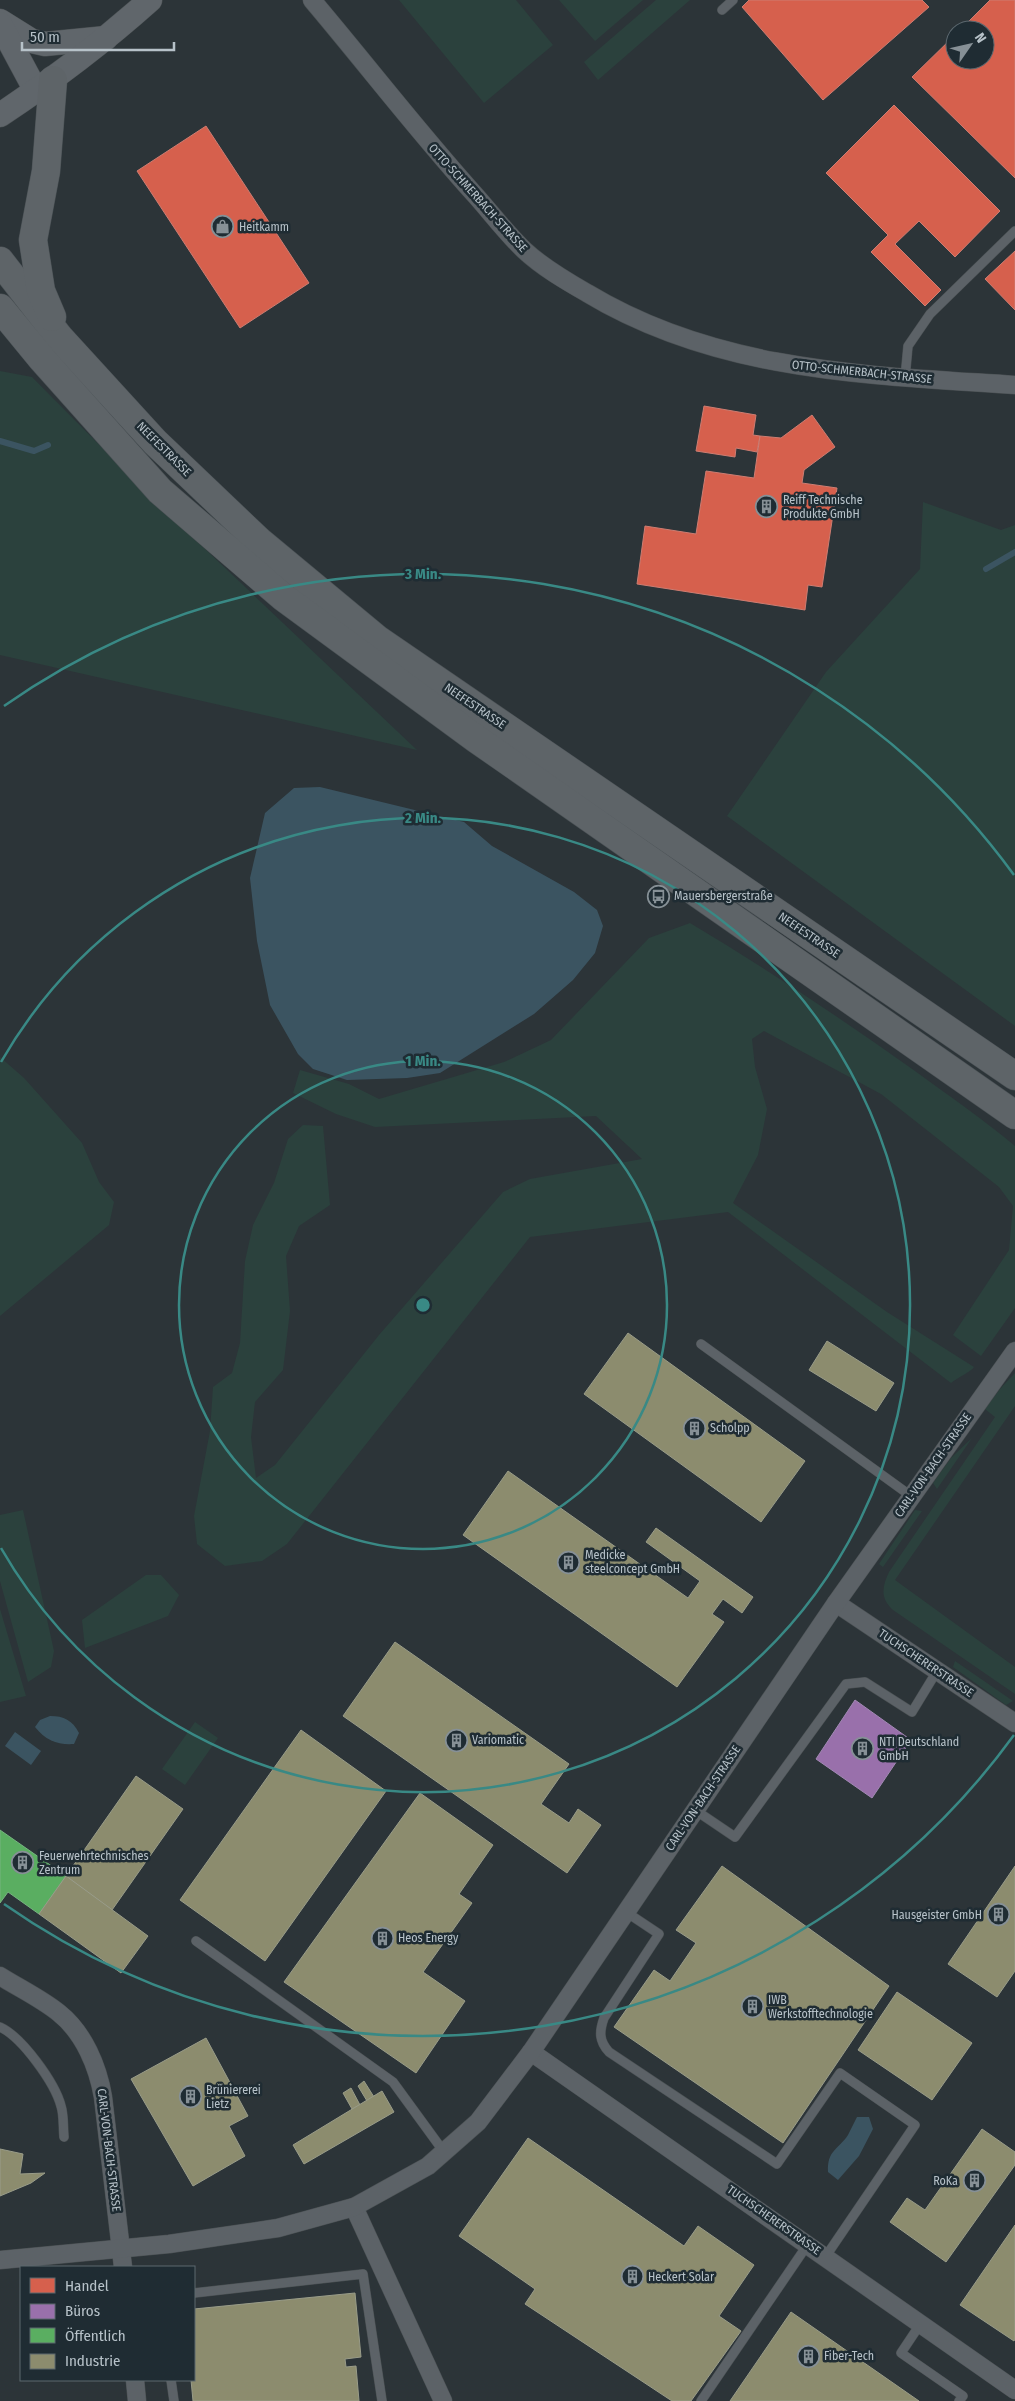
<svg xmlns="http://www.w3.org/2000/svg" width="1015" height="2401" font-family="'Fira Sans Condensed',sans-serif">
<rect width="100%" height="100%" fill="#2c3438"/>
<!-- green -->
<g fill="#2b413d">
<path d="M399,0H516L553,45L484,103Z"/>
<path d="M559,0H643L595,41Z"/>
<path d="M656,0H690L598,80L584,62Z"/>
<path d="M0,371L32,377L165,511L417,750L0,655Z"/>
<path d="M923,502L1001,530L1015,525V1026L727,816L826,672L920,569Z"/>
<path d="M690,923C767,969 842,1019 915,1071C949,1096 983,1119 1015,1146V1308L981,1356L953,1335L1009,1250L1013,1206L999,1187L881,1094L764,1031L752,1039L755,1067L767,1109L758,1155L733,1203L887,1312L974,1367C972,1371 957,1378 951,1383L728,1212L530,1237L287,1544L262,1561L225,1566L197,1544L194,1516L210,1431L213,1387L232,1373L240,1343L245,1261L253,1225L274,1183L288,1139L303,1125L323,1126L330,1205L299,1226L286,1256L290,1311L283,1370L255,1402L251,1437L256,1478L275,1465L379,1335L503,1192L530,1179L642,1159L596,1116L375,1127L336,1114L293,1093L300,1070L349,1084L379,1099L504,1062L551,1040L649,938Z"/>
<path d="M0,1057L24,1078L82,1143L99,1182L114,1202L109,1225L0,1316Z"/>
<path d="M1015,1373V1406L895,1580L1015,1667V1694L893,1610C880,1598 882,1587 889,1572L995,1417L985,1409L1000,1389Z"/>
<path d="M972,1438L937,1489L933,1483L951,1458Z"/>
<path d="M23,1510L54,1651L51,1667L28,1682L0,1581V1515Z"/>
<path d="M915,1510L922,1511L883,1567L879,1564Z"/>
<path d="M146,1575H161L179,1595L168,1616L85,1648L82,1620Z"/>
<path d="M0,1609L26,1696L0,1702Z"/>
<path d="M955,1661L1013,1701L1006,1705L953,1667Z"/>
<path d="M195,1722L218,1738L185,1785L162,1769Z"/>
</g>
<!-- water -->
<g fill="#3b5461">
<path d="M320,787L464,822L492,846L574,892L597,910L603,926L595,953L573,980L534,1014L440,1073L407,1078L347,1080L313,1069L298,1054L270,1005L257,941L250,878L265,813L294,788Z"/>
<path d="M50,1716C64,1716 72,1720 79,1733L74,1744C58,1745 46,1741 35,1727L40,1720Z"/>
<path d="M15,1732L41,1751L31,1765L5,1746Z"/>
<path d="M857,2117H869L873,2129L859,2156L838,2180L828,2172C827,2150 838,2150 848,2135C851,2129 854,2123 857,2117Z"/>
</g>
<!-- shops -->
<g fill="#d6604d" stroke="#cd7d72">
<path d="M749,0H922L929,7L823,100L742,7Z"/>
<path d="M990,0H1015V178L912,77L955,35V60H985V30H960Z"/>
<path d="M894,105L1000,211L955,257L919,221L895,244L941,290L925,306L871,252L888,235L826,173Z"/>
<path d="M206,126L309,283L240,328L137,171Z"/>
<path d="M1015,251V310L985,279Z"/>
<path d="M704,406L756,415L753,435L760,436L757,452L736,448L735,457L696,451Z"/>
<path d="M812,415L835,447L804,470L802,483L837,488L822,587L808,585L805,610L637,584L645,526L696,534L706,471L754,478L760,436L781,438Z"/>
</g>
<!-- offices -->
<path fill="#9970ab" stroke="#a289b4" d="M855,1700L911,1740L872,1798L816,1759Z"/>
<!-- public -->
<path fill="#5aae61" stroke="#76b480" d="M0,1830L66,1876L39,1914L8,1892L0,1903Z"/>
<!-- industry -->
<g fill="#8c8c6e" stroke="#999c89">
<path d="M628,1333L805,1461L761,1522L584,1394Z"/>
<path d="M827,1341L894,1383L876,1411L809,1370Z"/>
<path d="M508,1471L688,1598L700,1581L646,1542L656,1528L753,1597L742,1613L723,1599L712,1614L724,1622L677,1687L463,1535Z"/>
<path d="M395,1642L569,1764L541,1804L569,1823L578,1809L601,1825L567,1873L343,1716Z"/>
<path d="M301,1730L386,1791L265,1961L180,1900Z"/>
<path d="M136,1776L183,1809L112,1910L66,1876Z"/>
<path d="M420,1793L493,1845L459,1894L472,1903L423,1972L465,2001L416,2073L284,1982Z"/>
<path d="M722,1866L889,1986L783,2143L614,2027L654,1970L670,1981L696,1943L676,1930Z"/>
<path d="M1015,1866V1971L997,1997L948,1964Z"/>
<path d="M66,1876L148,1936L121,1973L39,1914Z"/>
<path d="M897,1992L972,2043L932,2100L858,2050Z"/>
<path d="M206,2038L248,2116L229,2126L245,2156L193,2186L131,2079Z"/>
<path d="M364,2081L374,2097L367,2101L358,2086Z"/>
<path d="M351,2088L360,2105L352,2109L343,2093Z"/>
<path d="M382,2091L394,2112L304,2164L293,2145Z"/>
<path d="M982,2129L1015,2152V2165L946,2262L890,2222L907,2198L925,2210Z"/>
<path d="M528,2138L684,2246L698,2226L754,2265L719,2316L741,2331L691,2401H672L525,2304L535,2289L459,2236Z"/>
<path d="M0,2149L23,2154L20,2174L45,2173L31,2183L0,2196Z"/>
<path d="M1015,2225V2339L1014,2341L960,2305Z"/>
<path d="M355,2293L361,2357L345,2359L346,2367L356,2366L359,2401H193L191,2380H194V2309Z"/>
<path d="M791,2312L919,2401H730Z"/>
</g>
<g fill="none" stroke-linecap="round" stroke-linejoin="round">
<!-- stream -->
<g stroke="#3b5461" stroke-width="6">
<path d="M0,441L34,451L48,445"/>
<path d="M986,569L1015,552"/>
</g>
<defs>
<g id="service">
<path d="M722,10L733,0"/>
<path d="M905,378L908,346L930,314L1015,231"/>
<path d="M701,1344L911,1496"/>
<path d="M695,1810L735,1837L846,1684L865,1682L912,1712L937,1671"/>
<path d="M626,1912L659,1934L604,2018C599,2032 599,2041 609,2052L777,2164L840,2073L915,2125L826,2256"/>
<path d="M196,1941L393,2082L444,2152"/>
<path d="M0,2027C22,2037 55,2083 61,2106C64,2115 63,2127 64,2137"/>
<path d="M194,2293L363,2274L382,2401"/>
<path d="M921,2323L901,2353L963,2396L959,2401"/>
<path d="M171,2380L174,2401"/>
<path d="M701,2401L808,2244"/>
</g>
<g id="minor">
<path d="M312,0C367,65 419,133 476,196C492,214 507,234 524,250C542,267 566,281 587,293C718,372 867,375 1015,385"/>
<path d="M836,1603L1015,1723"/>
<path d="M0,1976C19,1988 42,1999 59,2013C84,2033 98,2067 103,2097L123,2267"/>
<path d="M531,2052L1015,2390"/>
<path d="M354,2207L443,2401"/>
<path d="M0,2260L169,2244L278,2228L354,2207L428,2166L478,2122L531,2052L836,1603L1015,1351"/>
<path d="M135,2380L137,2401"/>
</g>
<g id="secondary">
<path d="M0,21L32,41L45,44L106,38"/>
<path d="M0,24L36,91"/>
<path d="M0,115C53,80 102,43 150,0"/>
</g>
<g id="primary">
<path d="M0,261L59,337L155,442L259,541L377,639L1015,1076"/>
<path d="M0,308L42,359L160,491L283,597L475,738L1015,1115"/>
<path d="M52,317L41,291L33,240L46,171L53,80"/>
</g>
</defs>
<!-- service casing -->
<use href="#service" stroke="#4a5053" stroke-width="10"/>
<!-- minor casing -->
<use href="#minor" stroke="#4a5053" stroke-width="19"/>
<!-- secondary casing -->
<use href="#secondary" stroke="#4a5053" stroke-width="25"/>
<!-- primary casing -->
<use href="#primary" stroke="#4a5155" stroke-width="29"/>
<!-- service -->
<use href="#service" stroke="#5c6267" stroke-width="9"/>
<!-- minor -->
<use href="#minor" stroke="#5c6267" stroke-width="18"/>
<!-- secondary -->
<use href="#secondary" stroke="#60666b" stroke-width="24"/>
<!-- primary -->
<use href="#primary" stroke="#5e6468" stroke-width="28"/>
</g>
<!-- distance rings -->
<g fill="none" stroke="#398985" stroke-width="2.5">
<circle cx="423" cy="1305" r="244"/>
<path d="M1 1062A487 487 0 1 1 1 1548"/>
<path d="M1014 1735A731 731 0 0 1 4 1904M4 706A731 731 0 0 1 1014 875"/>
</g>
<!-- icons -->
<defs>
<symbol id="shop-ring" viewBox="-11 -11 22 22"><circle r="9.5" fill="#1f2c33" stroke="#869096" stroke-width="1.5"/><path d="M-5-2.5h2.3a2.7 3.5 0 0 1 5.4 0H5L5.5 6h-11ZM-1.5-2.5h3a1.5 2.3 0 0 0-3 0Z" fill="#869096"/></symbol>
<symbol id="building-ring" viewBox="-11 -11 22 22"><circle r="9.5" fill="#1f2c33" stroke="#869096" stroke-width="1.5"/><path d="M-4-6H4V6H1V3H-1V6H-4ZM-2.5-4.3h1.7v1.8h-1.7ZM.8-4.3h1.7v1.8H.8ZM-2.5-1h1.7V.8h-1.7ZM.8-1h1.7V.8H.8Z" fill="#869096"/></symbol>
<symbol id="bus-ring" viewBox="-11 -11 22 22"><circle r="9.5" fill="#1f2c33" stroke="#869096" stroke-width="1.5"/><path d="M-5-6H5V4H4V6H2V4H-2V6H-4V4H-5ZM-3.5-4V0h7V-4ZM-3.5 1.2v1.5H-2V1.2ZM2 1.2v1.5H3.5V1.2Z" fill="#869096"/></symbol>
</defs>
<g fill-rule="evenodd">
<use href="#shop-ring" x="210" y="214" width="25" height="25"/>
<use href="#building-ring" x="754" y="494" width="25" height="25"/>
<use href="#bus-ring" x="646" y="884" width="25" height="25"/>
<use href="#building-ring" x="682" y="1416" width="25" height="25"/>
<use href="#building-ring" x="556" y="1550" width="25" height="25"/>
<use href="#building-ring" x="444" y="1728" width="25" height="25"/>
<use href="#building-ring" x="850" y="1736" width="25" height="25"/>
<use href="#building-ring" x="10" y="1850" width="25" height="25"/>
<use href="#building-ring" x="986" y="1902" width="25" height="25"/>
<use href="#building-ring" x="370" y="1926" width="25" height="25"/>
<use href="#building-ring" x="740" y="1994" width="25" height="25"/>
<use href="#building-ring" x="178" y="2084" width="25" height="25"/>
<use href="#building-ring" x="962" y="2168" width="25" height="25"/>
<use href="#building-ring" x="620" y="2264" width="25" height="25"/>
<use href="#building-ring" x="796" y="2344" width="25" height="25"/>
</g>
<g text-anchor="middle" stroke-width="5" stroke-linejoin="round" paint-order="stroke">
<!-- street labels -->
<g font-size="12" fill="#b7c2c9" stroke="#1f2c33">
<text transform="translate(478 198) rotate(48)" y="4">OTTO-SCHMERBACH-STRASSE</text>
<text transform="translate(862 372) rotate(6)" y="4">OTTO-SCHMERBACH-STRASSE</text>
<text transform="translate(164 449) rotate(45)" y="4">NEEFESTRASSE</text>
<text transform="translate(475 706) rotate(34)" y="4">NEEFESTRASSE</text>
<text transform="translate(809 935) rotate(34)" y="4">NEEFESTRASSE</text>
<text transform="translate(933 1465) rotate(-55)" y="4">CARL-VON-BACH-STRASSE</text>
<text transform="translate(926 1663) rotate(34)" y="4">TUCHSCHERERSTRASSE</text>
<text transform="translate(703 1798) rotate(-56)" y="4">CARL-VON-BACH-STRASSE</text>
<text transform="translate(109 2150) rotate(83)" y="4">CARL-VON-BACH-STRASSE</text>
<text transform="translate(774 2220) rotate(35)" y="4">TUCHSCHERERSTRASSE</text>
</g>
<!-- poi labels -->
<g font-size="12" fill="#b7c2c9" stroke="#1f2c33" text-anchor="start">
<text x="239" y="231">Heitkamm</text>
<text x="783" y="504">Reiff Technische<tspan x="783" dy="14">Produkte GmbH</tspan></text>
<text x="674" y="900">Mauersbergerstraße</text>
<text x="710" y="1432">Scholpp</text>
<text x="585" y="1559">Medicke<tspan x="585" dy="14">steelconcept GmbH</tspan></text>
<text x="472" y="1744">Variomatic</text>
<text x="879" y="1746">NTI Deutschland<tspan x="879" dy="14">GmbH</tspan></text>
<text x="39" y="1860">Feuerwehrtechnisches<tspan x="39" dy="14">Zentrum</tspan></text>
<text x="982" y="1919" text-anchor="end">Hausgeister GmbH</text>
<text x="398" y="1942">Heos Energy</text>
<text x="768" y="2004">IWB<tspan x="768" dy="14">Werkstofftechnologie</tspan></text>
<text x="206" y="2094">Brüniererei<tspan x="206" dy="14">Lietz</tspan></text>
<text x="958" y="2185" text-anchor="end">RoKa</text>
<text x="648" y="2281">Heckert Solar</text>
<text x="824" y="2360">Fiber-Tech</text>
</g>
</g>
<circle cx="423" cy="1305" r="8" fill="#398985" stroke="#1f2c33" stroke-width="2.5"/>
<g font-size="15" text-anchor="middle" font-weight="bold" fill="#398985" stroke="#1f2c33" stroke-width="5" stroke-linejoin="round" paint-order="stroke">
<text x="423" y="579">3 Min.</text>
<text x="423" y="823">2 Min.</text>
<text x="423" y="1066">1 Min.</text>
</g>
<!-- legend -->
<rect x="20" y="2266" width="175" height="115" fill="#1f2c33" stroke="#5c686f"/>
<rect x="30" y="2278" width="25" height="15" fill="#d6604d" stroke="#5c686f"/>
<text x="65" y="2291" font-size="15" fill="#b7c2c9">Handel</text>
<rect x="30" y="2304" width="25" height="15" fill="#9970ab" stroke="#5c686f"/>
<text x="65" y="2316" font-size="15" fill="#b7c2c9">Büros</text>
<rect x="30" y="2328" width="25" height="15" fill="#5aae61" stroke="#5c686f"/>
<text x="65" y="2341" font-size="15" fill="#b7c2c9">Öffentlich</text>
<rect x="30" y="2354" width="25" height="15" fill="#8c8c6e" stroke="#5c686f"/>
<text x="65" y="2366" font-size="15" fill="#b7c2c9">Industrie</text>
<!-- north arrow -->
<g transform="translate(970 45) rotate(56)"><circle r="24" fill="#1f2c33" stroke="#5c686f"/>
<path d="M0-4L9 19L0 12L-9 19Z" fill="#869096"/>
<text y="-8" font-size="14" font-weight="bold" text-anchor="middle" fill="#b7c2c9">N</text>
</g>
<!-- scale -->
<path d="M22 42v8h152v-8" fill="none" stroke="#b7c2c9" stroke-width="2.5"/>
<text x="30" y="42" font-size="15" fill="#b7c2c9" stroke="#1f2c33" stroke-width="4" paint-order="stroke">50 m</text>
</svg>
